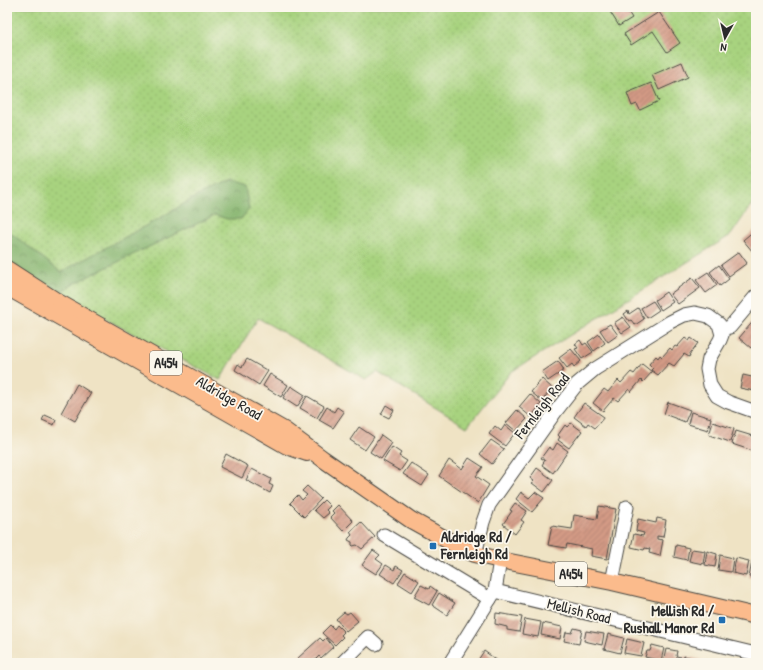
<svg xmlns="http://www.w3.org/2000/svg" width="763" height="670" font-family="'Patrick Hand',sans-serif">
<defs>
<pattern id="grass-dots" width="8" height="8" patternUnits="userSpaceOnUse"><rect width="8" height="8" fill="#a8d37f"/><path d="M2 2h.1M6 6h.1" fill="none" stroke="#91b56e" stroke-width="1.8" stroke-linecap="round"/></pattern>
<pattern id="forest-crowns" width="20" height="18" patternUnits="userSpaceOnUse"><rect width="20" height="18" fill="#86b56e"/><path d="M2 6a3 3 0 1 1 6 0M12 15a3 3 0 1 1 6 0" fill="none" stroke="#6e935b"/></pattern>
<pattern id="building-hatch" width="6" height="6" patternUnits="userSpaceOnUse"><rect width="6" height="6" fill="#d39a85"/><path d="M-1 1l2-2M0 6l6-6M5 7l2-2" fill="none" stroke="#ab7e6d"/></pattern>
</defs>
<rect width="100%" height="100%" fill="#fbf7ec"/>
<filter id="ink" filterUnits="userSpaceOnUse"><feTurbulence type="fractalNoise" baseFrequency=".025" numOctaves="2"/><feDisplacementMap in="SourceGraphic" scale="8" xChannelSelector="R" yChannelSelector="G"/><feConvolveMatrix kernelMatrix="1 2 1 2 8 2 1 2 1" color-interpolation-filters="sRGB"/></filter>
<filter id="wash" filterUnits="userSpaceOnUse"><feTurbulence type="fractalNoise" baseFrequency=".012" numOctaves="4" result="noise"/><feDisplacementMap in="SourceGraphic" scale="16" xChannelSelector="R" yChannelSelector="G"/><feGaussianBlur stdDeviation="0.9" result="paint"/><feColorMatrix in="noise" values="0 0 0 0 0 0 0 0 0 0 0 0 0 0 0 0 0 1.4 0 .05"/><feComposite in="paint" operator="in"/></filter>
<g filter="url(#wash)">
<rect width="100%" height="100%" fill="#efe3c4"/>
<!-- grass -->
<path fill="url(#grass-dots)" stroke="#6a7f55" d="M7,7H756V198L731,235L511,372L467,427L377,372L366,380L258,318L220,380L52,291L7,262Z"/>
<!-- forest -->
<path fill="url(#forest-crowns)" stroke="#58704c" d="M226,182L245,187L249,209L241,219H227L215,215L93,274L63,290L52,291L7,262V230L61,272L160,218L197,196Z"/>
<g id="blocks">
<!-- building -->
<g fill="url(#building-hatch)">
<path d="M607,7H625L632,18L619,26Z"/>
<path d="M659,12L680,43L667,52L653,31L631,45L624,34Z"/>
<path d="M682,62L688,77L659,90L652,75Z"/>
<path d="M651,83L659,101L640,110L637,104L632,106L627,93Z"/>
<path d="M756,229V249L753,252L743,240Z"/>
<path d="M739,252L747,263L729,276L721,265Z"/>
<path d="M719,265L729,279L720,286L710,272Z"/>
<path d="M708,272L717,285L706,293L696,280Z"/>
<path d="M692,278L700,288L678,304L670,294Z"/>
<path d="M666,292L673,302L661,310L655,300Z"/>
<path d="M653,301L659,310L647,318L641,308Z"/>
<path d="M638,308L644,319L635,325L631,320L629,321L624,314L628,311L629,314Z"/>
<path d="M623,317L631,327L622,333L614,323Z"/>
<path d="M756,318V342L751,348L739,338Z"/>
<path d="M610,324L618,335L608,342L600,330Z"/>
<path d="M599,334L605,343L594,351L588,342Z"/>
<path d="M685,338L689,341L691,338L698,343L689,355H690L689,357L684,354L674,366L669,363L658,375L651,370L653,368L649,364L656,356L658,358L660,355L662,357L670,348L672,350L675,346L677,347Z"/>
<path d="M580,340L583,345L586,343L593,352L582,359L575,349L578,348L575,344Z"/>
<path d="M571,349L581,361L574,367L572,364L567,368L559,358Z"/>
<path d="M247,359L268,371L259,385L235,370L238,364L242,367Z"/>
<path d="M558,361L564,370L548,381L542,372Z"/>
<path d="M642,364L652,372L643,382L641,380L631,392L629,389L618,401L614,398L603,411L593,403L604,389L608,392L618,380L621,383L631,372L634,374Z"/>
<path d="M270,374L288,385L281,397L263,386Z"/>
<path d="M743,375L756,378L754,391L740,388Z"/>
<path d="M542,379L552,388L542,401L531,392Z"/>
<path d="M77,384L91,393L75,421L61,413Z"/>
<path d="M291,386L305,395L297,407L283,398Z"/>
<path d="M530,394L541,404L531,417L519,407Z"/>
<path d="M307,396L324,406L317,418L300,408Z"/>
<path d="M668,402L690,410L685,422L664,414Z"/>
<path d="M584,403L604,417L595,428L588,423L586,426L574,417Z"/>
<path d="M386,405L394,410L389,418L381,414Z"/>
<path d="M327,407L334,412L337,407L344,412L333,428L319,420Z"/>
<path d="M517,410L527,419L516,431L506,423Z"/>
<path d="M691,412L711,418L708,430L688,424Z"/>
<path d="M45,415L56,420L54,425L42,420Z"/>
<path d="M713,422L734,429L730,442L709,435Z"/>
<path d="M571,423L582,431L569,448L558,440L560,437L558,435L565,425L567,427Z"/>
<path d="M505,425L515,433L505,446L489,434L495,426L501,431Z"/>
<path d="M359,427L374,437L365,450L350,440Z"/>
<path d="M736,431L756,437V452L732,444Z"/>
<path d="M381,435L392,443L381,459L370,452Z"/>
<path d="M491,440L504,449L492,464L480,454Z"/>
<path d="M557,443L568,451L553,473L542,465L545,460L541,458L549,447L553,450Z"/>
<path d="M392,447L401,453L399,456L407,461L400,471L383,461Z"/>
<path d="M226,454L248,466L242,478L220,467Z"/>
<path d="M469,458L483,467L476,476L489,485L478,503L439,476L449,460L462,469Z"/>
<path d="M411,463L429,475L422,486L403,474Z"/>
<path d="M537,468L553,480L544,492L532,483L534,481L530,478Z"/>
<path d="M252,469L271,479L269,484L273,486L270,493L246,480Z"/>
<path d="M307,486L321,499L304,517L290,503L298,495L302,500L307,495L302,491Z"/>
<path d="M521,492L529,498L535,492L544,498L532,512L516,499Z"/>
<path d="M324,500L330,506L326,510L329,513L323,518L314,510Z"/>
<path d="M515,503L527,511L521,520L524,522L515,534L503,524L512,511L510,510Z"/>
<path d="M338,505L353,521L343,531L330,517L334,513L332,511Z"/>
<path d="M599,506L616,509L607,559L591,556L592,549L567,544L566,548L548,545L552,526L572,529L574,515L597,519Z"/>
<path d="M657,518L666,520L663,537L657,536V539L663,540L660,556L649,553L650,549L645,548L644,550L631,547L634,534L643,536L644,533L636,531L638,519L656,523Z"/>
<path d="M361,522L375,537L362,549L357,545L353,546L352,545V542L348,540L349,538L352,535L350,532Z"/>
<path d="M676,545L689,548L687,560L674,557Z"/>
<path d="M692,549L705,551L703,564L689,561Z"/>
<path d="M373,550L380,555L376,559L383,564L376,574L362,565Z"/>
<path d="M707,551L717,554L715,567L705,565Z"/>
<path d="M720,555L733,558L731,572L718,570Z"/>
<path d="M756,555V579L749,577L753,557Z"/>
<path d="M736,558L749,561L746,576L733,573Z"/>
<path d="M386,565L394,570L396,566L403,570L394,583L380,574Z"/>
<path d="M405,572L419,581L412,592L398,583Z"/>
<path d="M421,585L429,589L430,586L437,591L429,605L414,597Z"/>
<path d="M439,593L455,603L447,615L432,605Z"/>
<path d="M344,612L347,614L350,612L358,621L346,631L336,619Z"/>
<path d="M496,613L522,617L519,632L507,630V627L495,624Z"/>
<path d="M525,619L541,622L538,637L522,634Z"/>
<path d="M543,623L562,627L560,639L541,635Z"/>
<path d="M330,625L334,629L337,625L344,632L341,635L343,637L335,645L322,633Z"/>
<path d="M574,628L582,630L579,644L564,641L566,632L572,633Z"/>
<path d="M586,631L604,634L602,645L584,641Z"/>
<path d="M608,634L624,638L620,653L604,649Z"/>
<path d="M320,638L323,641L326,638L333,647L321,658L319,656L315,660L318,663H303L298,658Z"/>
<path d="M627,639L644,643L641,656L624,653Z"/>
<path d="M652,645L664,648L661,661L645,657L647,651H650Z"/>
<path d="M666,649L677,651L676,656L681,657L679,663H663Z"/>
<path d="M484,651L498,661L497,663H476Z"/>
<path d="M684,656L701,660L700,663H683Z"/>
</g>
</g>
</g>
<g filter="url(#ink)">
<use href="#blocks" fill-opacity="0" stroke="#484742" stroke-width="1"/>
<g fill="none" stroke-linecap="round" stroke-linejoin="round">
<defs>
<g id="minor">
<path d="M721,329L730,327L756,296"/>
<path d="M384,535L490,599"/>
<path d="M475,554L483,522L489,505L556,411L577,384L595,369L670,322L684,315L695,313L708,316L719,324L722,335L720,340L709,359L707,369L710,385L717,396L728,402L756,412"/>
<path d="M612,582L627,507"/>
<path d="M495,591L756,654"/>
<path d="M342,663L368,637L376,644"/>
<path d="M450,663L495,591L500,560"/>
</g>
<g id="major">
<path d="M7,269L58,302L284,430L323,459L411,520L458,546L475,554L500,560L612,582L756,616"/>
<path d="M7,287L287,446L307,453"/>
</g>
</defs>
<!-- minor casing -->
<use href="#minor" stroke="#484742" stroke-width="15"/>
<!-- major casing -->
<use href="#major" stroke="#484742" stroke-width="18"/>
<!-- minor -->
<use href="#minor" stroke="#fff" stroke-width="13"/>
<!-- major -->
<use href="#major" stroke="#fbbb8c" stroke-width="16"/>
</g>
</g>
<!-- markers -->
<g fill="#1f6fb2" stroke="#fbf7ec" stroke-width="1.5">
<rect x="429" y="542" width="8" height="8" rx="2"/>
<rect x="718" y="616" width="8" height="8" rx="2"/>
</g>
<g text-anchor="middle" stroke-width="3.5" stroke-linejoin="round" paint-order="stroke">
<!-- shield labels -->
<g fill="#fbf7ec" stroke="#696865" stroke-width="1">
<rect x="150" y="351" width="32" height="24" rx="3"/>
<rect x="555" y="562" width="32" height="24" rx="3"/>
</g>
<g font-size="14" font-weight="bold" fill="#2b2b2b">
<text x="166" y="368">A454</text>
<text x="571" y="579">A454</text>
</g>
<!-- street labels -->
<g font-size="15" fill="#2b2b2b" stroke="#fbf7ec">
<text transform="translate(229 398) rotate(30)" y="5">Aldridge Road</text>
<text transform="translate(542 406) rotate(-52)" y="5">Fernleigh Road</text>
<text transform="translate(579 611) rotate(14)" y="5">Mellish Road</text>
</g>
<!-- poi labels -->
<g font-size="15" font-weight="bold" fill="#2b2b2b" stroke="#fbf7ec" text-anchor="start">
<text x="441" y="542">Aldridge Rd /<tspan x="441" dy="17">Fernleigh Rd</tspan></text>
<text x="714" y="616" text-anchor="end">Mellish Rd /<tspan x="714" dy="17">Rushall Manor Rd</tspan></text>
</g>
</g>
<!-- margin -->
<rect width="763" height="670" fill="none" stroke="#fbf7ec" stroke-width="24"/>
<!-- north arrow -->
<g transform="translate(725 38) rotate(188)" stroke="#fbf7ec" stroke-width="3" paint-order="stroke">
<path d="M0-3L7 15L0 10L-7 15Z" fill="#2b2b2b"/>
<text y="-6" font-size="11" font-weight="bold" text-anchor="middle" fill="#2b2b2b">N</text>
</g>
</svg>
